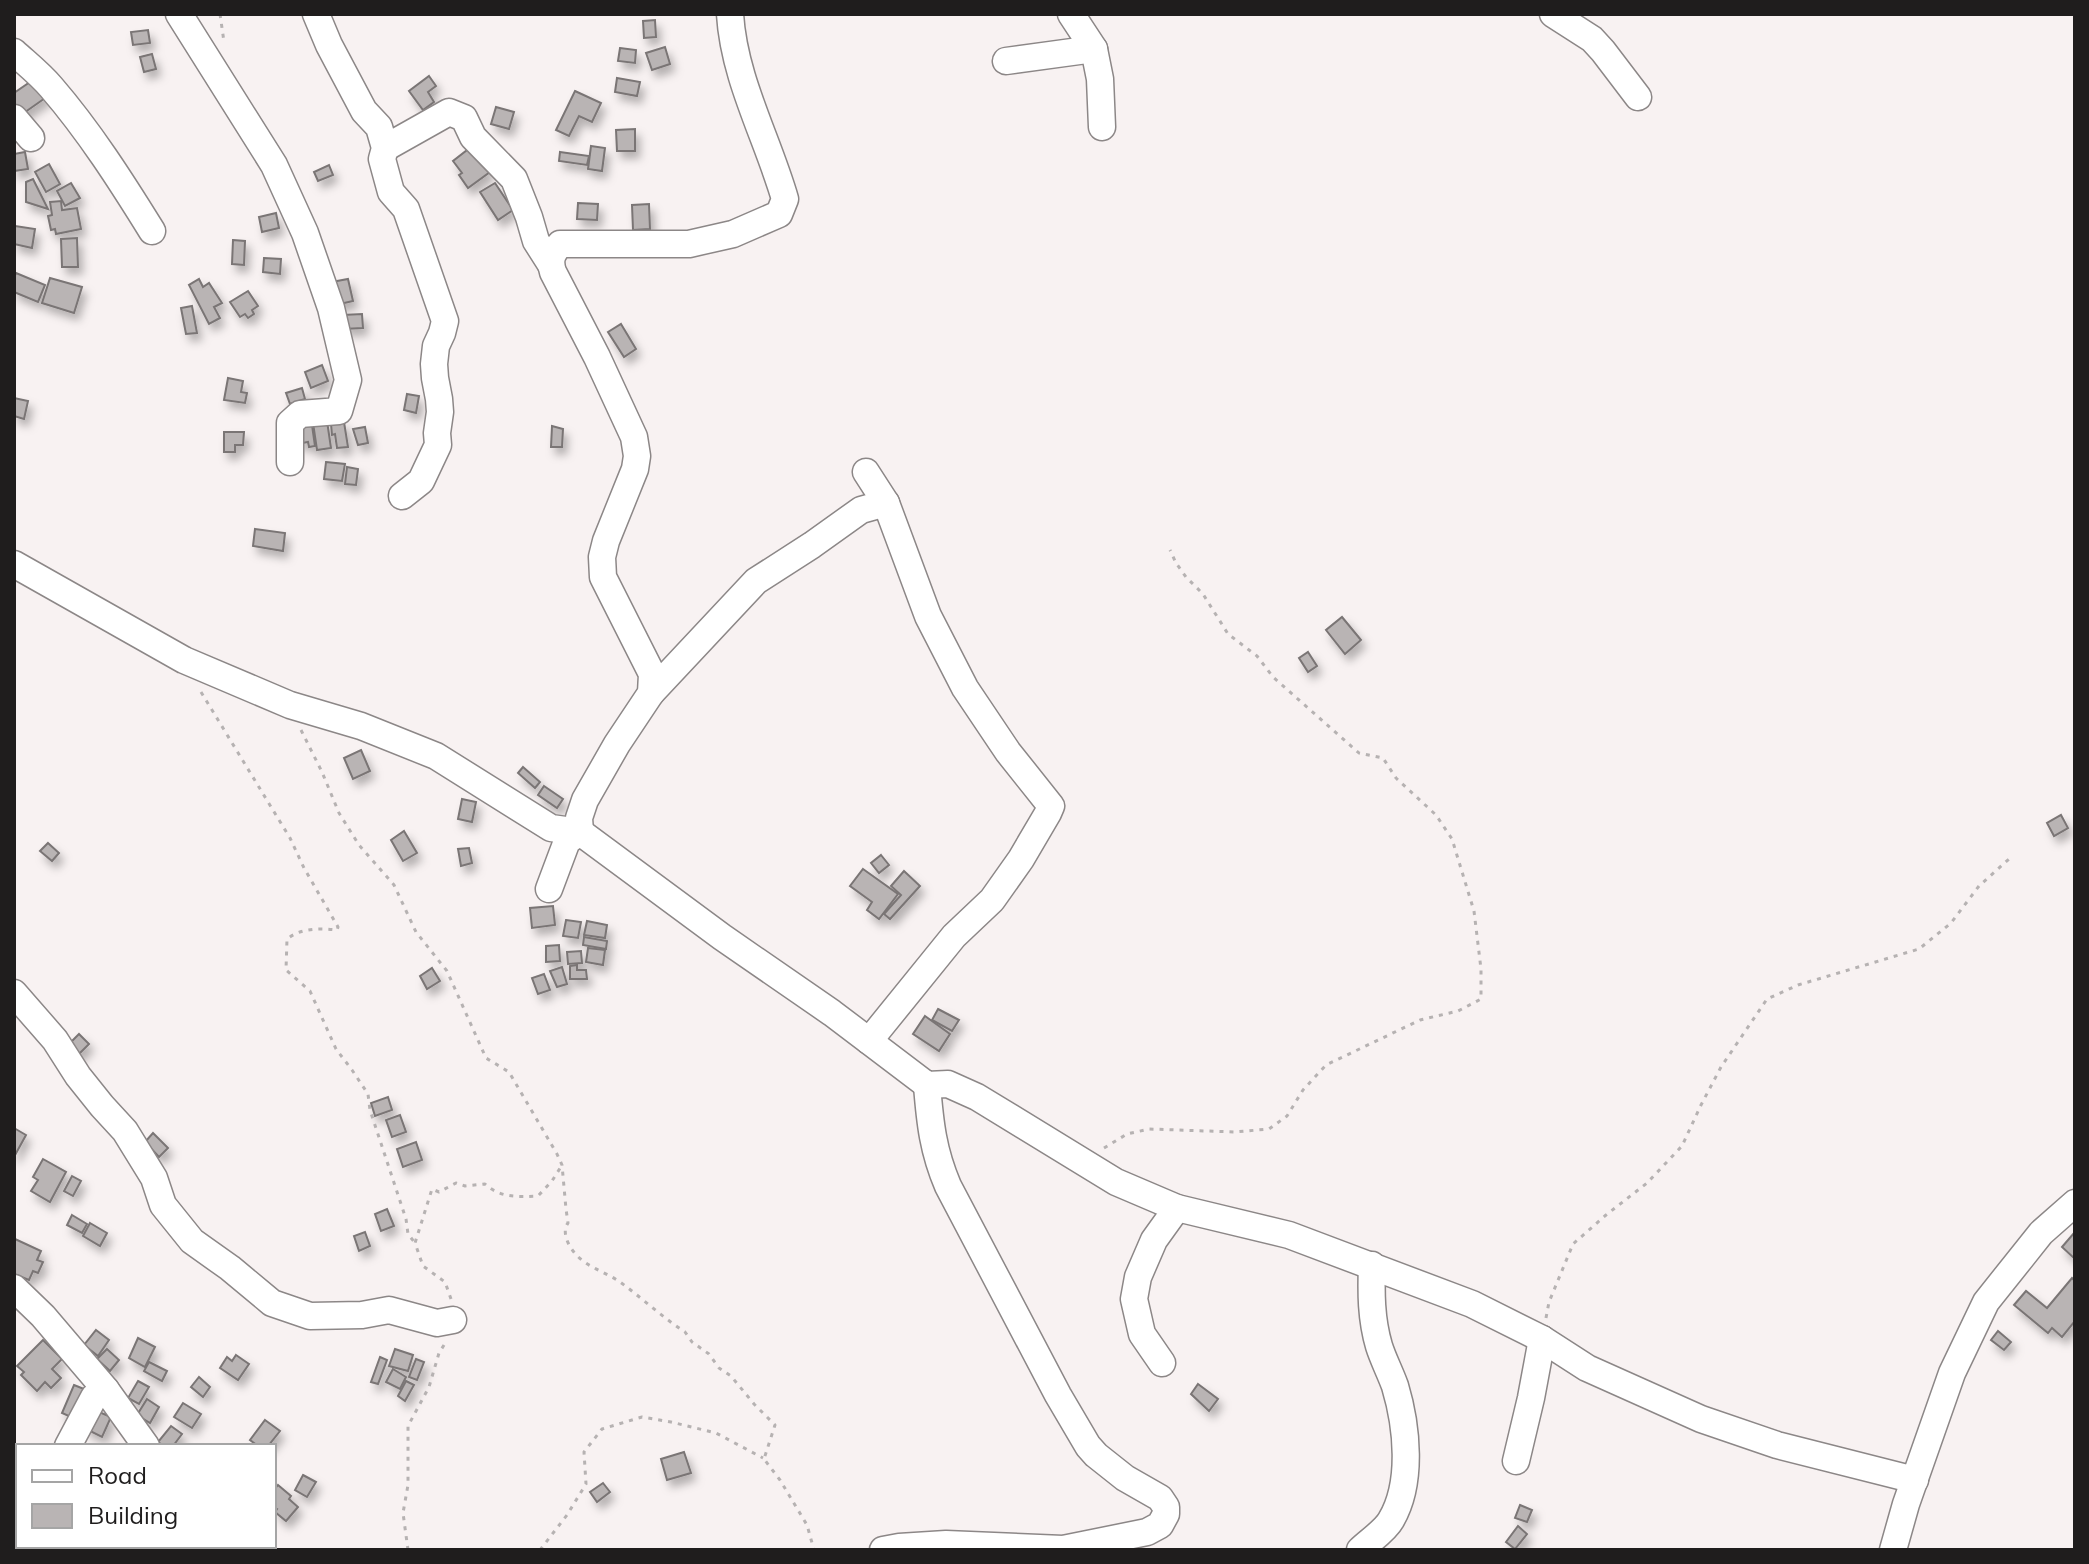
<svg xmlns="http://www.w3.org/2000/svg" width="2089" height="1564" font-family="Mulish,sans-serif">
<defs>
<filter id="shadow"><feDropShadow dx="4.5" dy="7" stdDeviation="4" flood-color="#0004"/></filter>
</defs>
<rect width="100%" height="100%" fill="#f8f2f2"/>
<!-- building -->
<g fill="#b9b4b4" stroke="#7a7575" stroke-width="2" filter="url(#shadow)">
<path d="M655,20L656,37L644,38L643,21Z"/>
<path d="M148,30L150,43L133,45L131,32Z"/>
<path d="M665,47L670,64L652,70L646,53Z"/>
<path d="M620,48L636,50L635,63L618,61Z"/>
<path d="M152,54L156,69L144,72L140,57Z"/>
<path d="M429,76L436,86L428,92L434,102L423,110L409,91Z"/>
<path d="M617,78L640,82L637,96L615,92Z"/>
<path d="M30,82L48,96L21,115L14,106V93Z"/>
<path d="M575,91L601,103L592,122L579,116L569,136L556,130Z"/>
<path d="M496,107L514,112L509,129L491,124Z"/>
<path d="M635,129V151H617L616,130Z"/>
<path d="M591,146L605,148L602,171L588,169Z"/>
<path d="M471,147L490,172L468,188L459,175L462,173L453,161Z"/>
<path d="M25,152L28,169L14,171V154Z"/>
<path d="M560,152L589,156L587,165L559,161Z"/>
<path d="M49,164L60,184L46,192L35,172Z"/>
<path d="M329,165L333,175L318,181L314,172Z"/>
<path d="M33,179L48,209L26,202V182Z"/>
<path d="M71,183L80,198L65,206L57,191Z"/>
<path d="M495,183L513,210L498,220L480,192Z"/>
<path d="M61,201L62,210L77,208L81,229L56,234L55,229L51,230L48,216L52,215L50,202Z"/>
<path d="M578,203L598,204L597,220L577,219Z"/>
<path d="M649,204L650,229L633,230L632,205Z"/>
<path d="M276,213L279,228L262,232L259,217Z"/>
<path d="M15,226L35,229L32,248L14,244Z"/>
<path d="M77,238L78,267H62L61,239Z"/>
<path d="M233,240L245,241L244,265L232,264Z"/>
<path d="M264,258L281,259L280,274L263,272Z"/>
<path d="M16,273L45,285L38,302L14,292V278Z"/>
<path d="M50,278L82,287L74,313L42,303Z"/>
<path d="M199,279L203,287L209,283L222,303L214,307L220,318L209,324L189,285Z"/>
<path d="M348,279L353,301L331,306L326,283Z"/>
<path d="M248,291L258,306L252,310L254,314L248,318L245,314L240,317L230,302Z"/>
<path d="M192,306L197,333L186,334L181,308Z"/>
<path d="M362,314L363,328L343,329L342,315Z"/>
<path d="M621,324L636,349L624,357L608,332Z"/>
<path d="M322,365L328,381L311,388L305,372Z"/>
<path d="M228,378L243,381L241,392L247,393L245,403L224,400Z"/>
<path d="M302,388L305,399L290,404L286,393Z"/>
<path d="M407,394L419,396L416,413L404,410Z"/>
<path d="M14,398L28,401L24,419L14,416Z"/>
<path d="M303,419L312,425L315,446L309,447L308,442L297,444Z"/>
<path d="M327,421L331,448L317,450L313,423Z"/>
<path d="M344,422L348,447L337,448L335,434L332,435L331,424Z"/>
<path d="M552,426L563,429L562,447H551Z"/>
<path d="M365,427L368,443L358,445L353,429Z"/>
<path d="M224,432H244L243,445H235V452H224Z"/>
<path d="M326,462L345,464L342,481L324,479Z"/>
<path d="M347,467L358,469L356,485L345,484Z"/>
<path d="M255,529L285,533L283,551L253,546Z"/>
<path d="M1342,617L1361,640L1345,654L1326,630Z"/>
<path d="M1308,652L1317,666L1308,672L1299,658Z"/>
<path d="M361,750L370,771L353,779L344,758Z"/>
<path d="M523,767L540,782L535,788L518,773Z"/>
<path d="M544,786L563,799L557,808L538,795Z"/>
<path d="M462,799L476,802L472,822L458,819Z"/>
<path d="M2061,815L2068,828L2054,836L2047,823Z"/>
<path d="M404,831L417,853L403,861L391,840Z"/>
<path d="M48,843L59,853L52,861L40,851Z"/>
<path d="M469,848L472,863L461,866L458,849Z"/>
<path d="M881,855L889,865L879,873L871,863Z"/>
<path d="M863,869L898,894L879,919L867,910L872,902L850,886Z"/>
<path d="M904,871L920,886L890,919L884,914L901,895L891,886Z"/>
<path d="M553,906L555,925L532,928L530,908Z"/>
<path d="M566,920L581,922L578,938L563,936Z"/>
<path d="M587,921L607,925L605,938L584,935Z"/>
<path d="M584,937L607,941L606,949L583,945Z"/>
<path d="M559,945L560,961L546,962V946Z"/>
<path d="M588,948L605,950L603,965L586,962Z"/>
<path d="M581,951L582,963L568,964L567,952Z"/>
<path d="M577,965V970H586L587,979H570V966Z"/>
<path d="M562,967L567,984L557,987L550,971Z"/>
<path d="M432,968L440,981L427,989L420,976Z"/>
<path d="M544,974L550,990L538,994L532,978Z"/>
<path d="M938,1009L959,1020L952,1031L932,1020Z"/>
<path d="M925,1016L950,1034L939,1051L913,1034Z"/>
<path d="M79,1034L89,1044L77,1056L67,1046Z"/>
<path d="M388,1097L392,1110L375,1116L371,1103Z"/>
<path d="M400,1115L406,1132L392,1137L386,1120Z"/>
<path d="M14,1128L26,1135L14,1157Z"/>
<path d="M153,1133L168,1148L159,1157L145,1142Z"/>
<path d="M416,1142L422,1160L403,1167L397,1149Z"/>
<path d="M43,1159L66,1172L50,1202L31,1191L38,1180L33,1177Z"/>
<path d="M72,1176L81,1181L73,1196L64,1191Z"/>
<path d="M387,1209L394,1226L381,1231L375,1214Z"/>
<path d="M72,1215L87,1224L82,1233L67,1225Z"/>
<path d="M90,1223L107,1233L100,1246L83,1236Z"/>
<path d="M365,1232L370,1246L359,1251L354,1236Z"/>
<path d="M2074,1233H2075V1259L2062,1247Z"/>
<path d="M15,1239L41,1251L37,1260L43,1262L38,1273L33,1271L29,1280L14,1274Z"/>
<path d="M2072,1278L2075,1281V1321L2062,1337L2052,1328L2048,1333L2014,1305L2026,1291L2047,1308Z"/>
<path d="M96,1330L109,1340L98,1356L84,1345Z"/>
<path d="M1998,1331L2011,1342L2004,1350L1991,1340Z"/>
<path d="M138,1338L155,1347L145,1367L129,1358Z"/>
<path d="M43,1340L62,1359L52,1369L61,1378L51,1388L45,1382L37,1391L21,1375L24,1372L17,1366Z"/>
<path d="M107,1349L119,1360L110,1371L97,1359Z"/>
<path d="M395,1349L413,1355L408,1371L389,1366Z"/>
<path d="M236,1355L249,1364L238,1380L220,1368L227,1357L232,1361Z"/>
<path d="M380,1357L387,1360L378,1384L371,1382Z"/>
<path d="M416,1359L424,1362L417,1380L409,1377Z"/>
<path d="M149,1362L167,1371L162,1381L144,1371Z"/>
<path d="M393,1369L406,1377L400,1389L386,1382Z"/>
<path d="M199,1377L210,1387L203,1397L191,1387Z"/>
<path d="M138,1381L149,1387L139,1404L128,1398Z"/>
<path d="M406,1381L414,1385L405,1401L398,1396Z"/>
<path d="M1198,1384L1218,1399L1209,1411L1191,1394Z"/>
<path d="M74,1385L94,1393L82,1422L62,1413Z"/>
<path d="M147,1399L159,1407L150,1423L137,1415Z"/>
<path d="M183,1403L201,1414L192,1428L174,1417Z"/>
<path d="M92,1409L111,1417L102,1437L84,1428Z"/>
<path d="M265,1420L280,1431L268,1446L261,1444L258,1446L250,1440Z"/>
<path d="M171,1426L182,1434L173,1446H164L158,1442Z"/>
<path d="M684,1452L691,1473L667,1480L661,1459Z"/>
<path d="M303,1475L316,1482L307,1497L295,1490Z"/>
<path d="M603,1483L610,1492L597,1502L590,1492Z"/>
<path d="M278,1485L291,1496L289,1499L298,1507L286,1521L275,1512L277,1509L274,1507V1490Z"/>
<path d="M1520,1505L1532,1510L1527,1522L1515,1518Z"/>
<path d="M1518,1526L1527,1534L1515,1549L1506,1542Z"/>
</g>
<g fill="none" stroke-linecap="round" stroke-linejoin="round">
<defs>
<g id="minor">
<path d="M179,14L274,165L305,233L331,308L348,380L339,411L300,414L290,423V462"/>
<path d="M316,14L329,45L364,111L379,127L385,148L382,159L391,192L406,209L445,321L442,333L436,346L434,364L435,378L439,399L440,412L437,433L438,445L421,481L402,496"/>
<path d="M1071,14L1094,49L1100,79L1102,127"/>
<path d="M1553,14L1592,39L1603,51L1638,97"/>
<path d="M14,52C26,63 40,74 51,87C89,131 121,181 152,231"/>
<path d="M1006,61L1094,49"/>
<path d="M14,118L31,138"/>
<path d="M385,148L449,112L464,118L473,137L514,179L529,217L536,241L550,263"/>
<path d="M866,472L886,503L928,616L965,688L1008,752L1051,806L1048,813L1021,859L992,900L954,936L869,1041"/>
<path d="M14,564L184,660L290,705L361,726L436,756L551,828L580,832L722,937L832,1013L927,1085L948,1084L977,1097L1116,1182L1177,1208L1289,1235L1472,1304L1542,1339L1587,1368L1701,1419L1777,1445L1915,1480"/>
<path d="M651,693L756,581L812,545L861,510L886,503"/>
<path d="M549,889L567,841L580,832L579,818L585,800L617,744L651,693L652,674L603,577L602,557L606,541L635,469L637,456L634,437L597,357L553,272C549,259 552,254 560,244H689L733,234L779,214L785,199C767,137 734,79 730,14"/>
<path d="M14,993L55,1040L78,1076L102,1106L125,1131L154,1178L163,1205L192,1241L230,1268L272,1303L310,1316L362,1315L389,1310L437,1323L453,1320"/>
<path d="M14,1288L43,1316L106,1390L146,1446"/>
<path d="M1162,1363L1142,1334L1134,1299L1138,1277L1154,1240L1177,1208"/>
<path d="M68,1446L94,1397L106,1390"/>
<path d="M1516,1461L1531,1398L1542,1339"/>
<path d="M14,1530L18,1525"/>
<path d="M198,1546L200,1550"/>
<path d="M883,1550L899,1547L946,1544L1063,1549L1147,1532L1160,1525L1166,1514V1507L1160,1498L1125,1478L1096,1455L1088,1446L1058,1395L948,1186C933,1151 930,1123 927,1085"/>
<path d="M1360,1550C1369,1541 1385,1531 1391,1520C1413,1483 1407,1426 1395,1386C1390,1372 1383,1359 1379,1346C1371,1319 1371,1292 1372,1265"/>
<path d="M1893,1550L1906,1504L1952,1373L1986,1302L2041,1233L2075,1203"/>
</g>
</defs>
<!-- minor casing -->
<use href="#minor" stroke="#8c8787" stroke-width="29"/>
<!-- path -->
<g stroke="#b6b2b2" stroke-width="3" stroke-dasharray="4 6" stroke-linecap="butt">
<path d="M220,14L224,42"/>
<path d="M201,692L290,838L304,868L338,927L337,930C319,928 301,928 287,939L286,970L310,991L336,1049L352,1070L368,1094L370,1110L406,1219L408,1234L415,1243"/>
<path d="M301,730L322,772L339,813L359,845L394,885L416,932L447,971L486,1058L509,1072L557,1154L562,1165L566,1209L568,1223C562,1231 567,1243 573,1251C585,1267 604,1271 620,1282C642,1298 662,1317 685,1332L692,1342L709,1354L719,1368L731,1376L754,1404L775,1425L764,1459L780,1480L807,1525L814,1550"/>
<path d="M1104,1148L1127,1134L1149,1129L1235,1132L1269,1129L1287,1116L1303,1090L1326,1065L1420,1020L1458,1011L1481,999V969L1474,911L1452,839L1436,815L1396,778L1383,758L1359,753L1273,677L1257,656L1228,634L1203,594L1186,577L1176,563L1170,550"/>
<path d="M451,1299L445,1282L423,1266L415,1243L432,1189L439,1192L456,1183L465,1186L485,1184C500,1198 518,1197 538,1196L552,1181L562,1165"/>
<path d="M1546,1318L1549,1302L1573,1244L1606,1215L1647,1183L1682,1146L1701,1105L1721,1067L1767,999L1798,985L1919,949L1951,923L1979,886L2009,859"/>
<path d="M408,1550L403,1513L408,1485V1426L429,1387L439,1353L444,1345"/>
<path d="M540,1550L567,1515L586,1484L584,1452L602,1429L642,1417L671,1422L716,1433L763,1458"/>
</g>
<!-- minor -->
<use href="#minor" stroke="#fff" stroke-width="26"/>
</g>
<!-- border -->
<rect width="2089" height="1564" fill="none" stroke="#1f1d1d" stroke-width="32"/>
<!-- legend -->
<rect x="16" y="1444" width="260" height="104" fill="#ffffff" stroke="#a5a5a5" stroke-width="2"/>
<rect x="32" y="1470" width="40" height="12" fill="#ffffff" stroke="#a5a5a5" stroke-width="2"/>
<text x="88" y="1484" font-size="24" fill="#1f1d1d">Road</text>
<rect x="32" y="1504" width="40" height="24" fill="#b9b4b4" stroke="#a5a5a5" stroke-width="2"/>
<text x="88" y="1524" font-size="24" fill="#1f1d1d">Building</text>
</svg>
